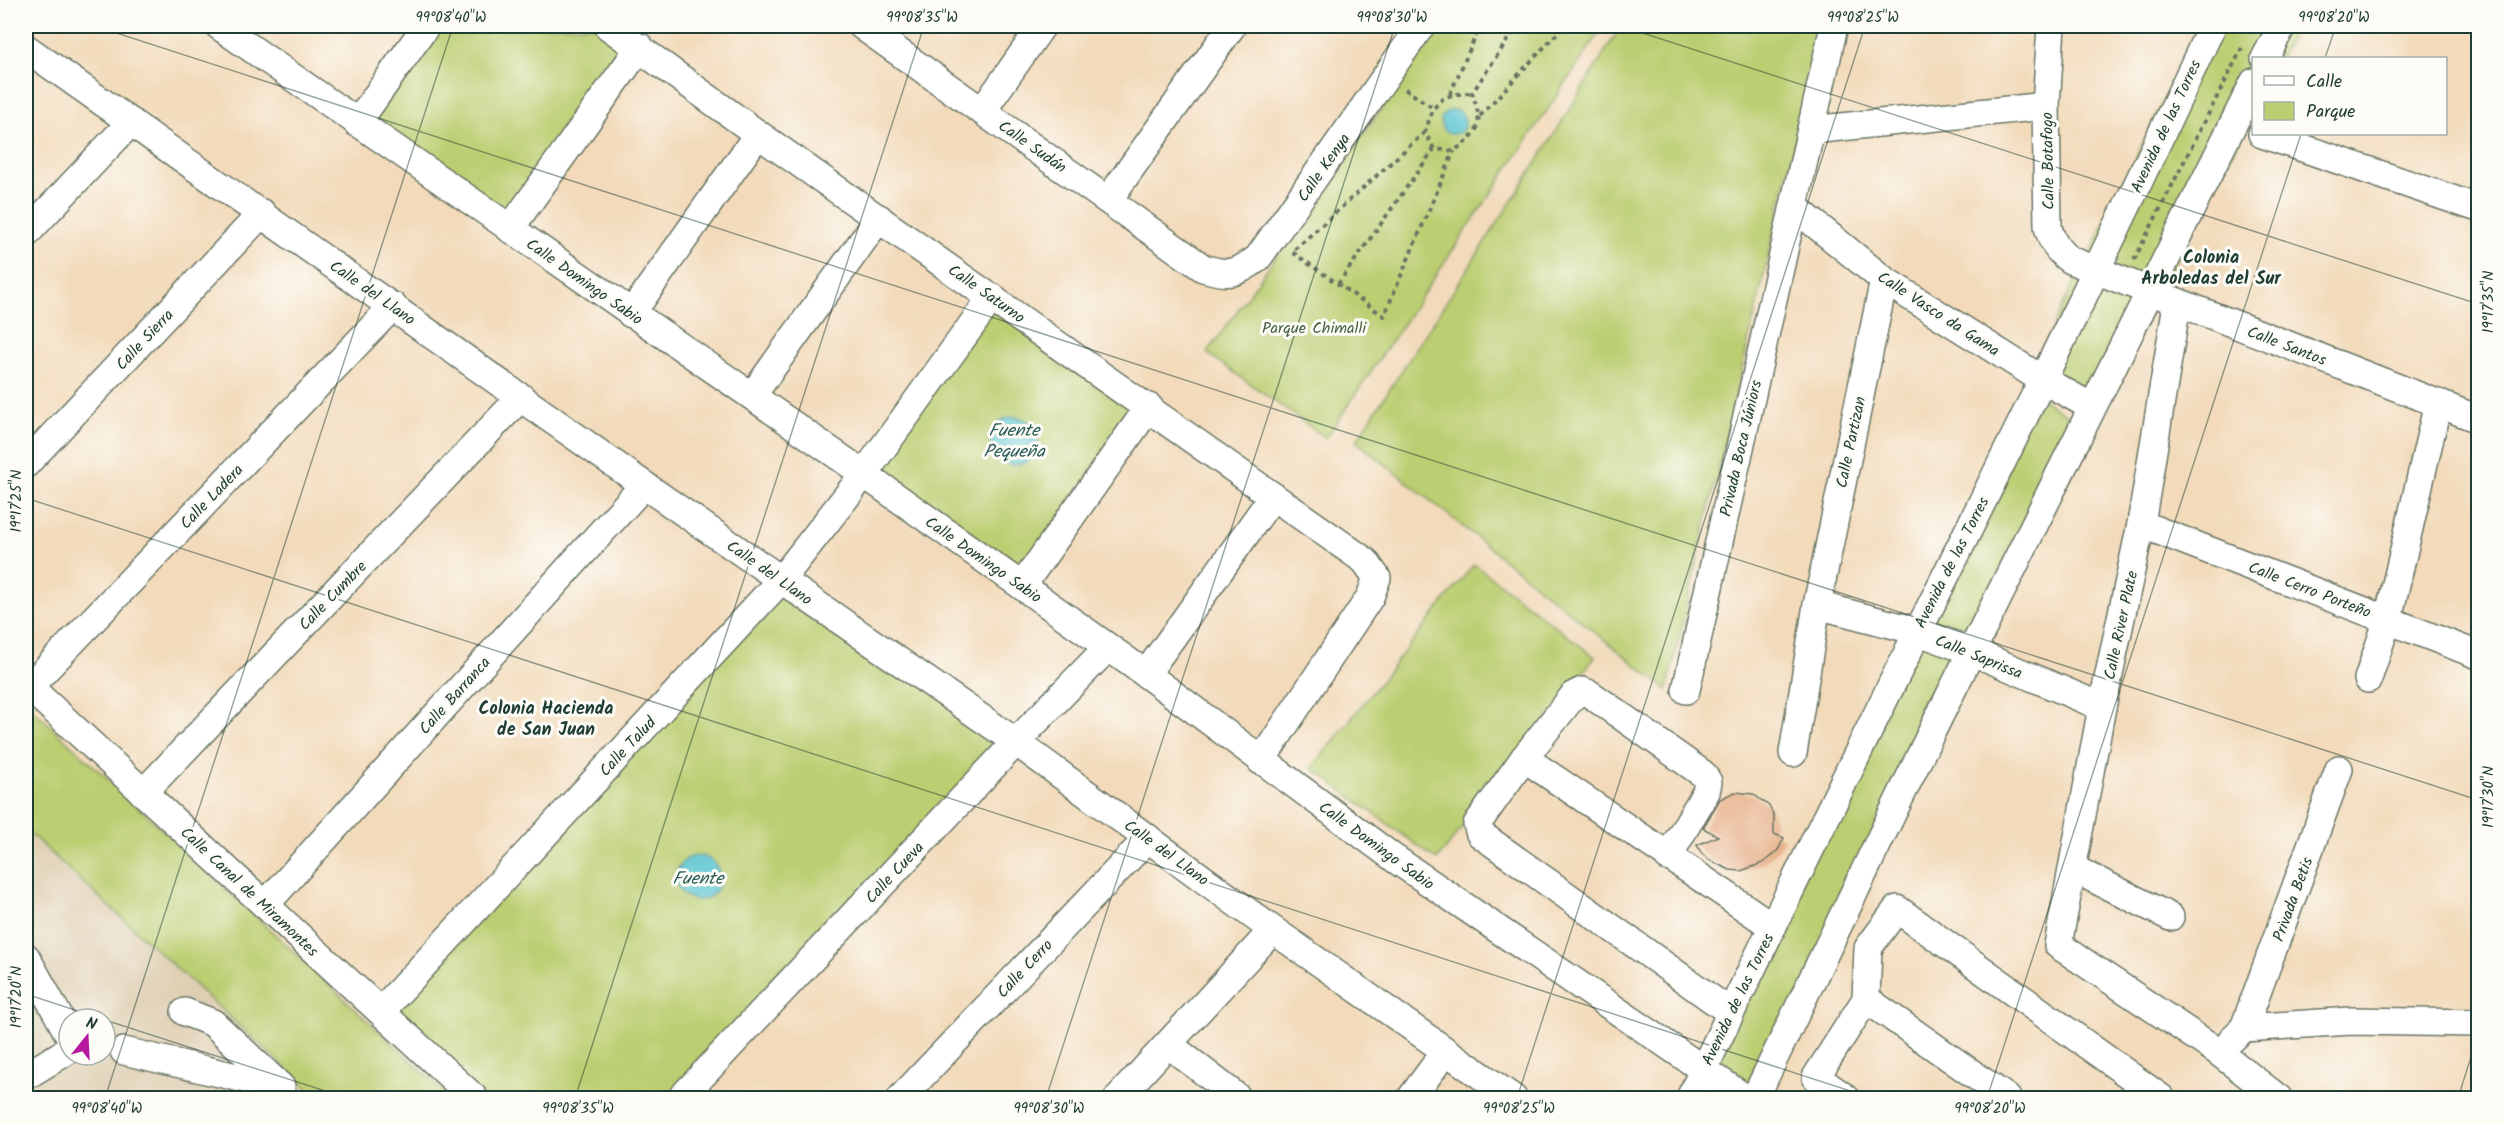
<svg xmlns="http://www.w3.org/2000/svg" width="2504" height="1124" font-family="Kalam,sans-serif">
<rect width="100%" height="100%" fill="#fdfcf7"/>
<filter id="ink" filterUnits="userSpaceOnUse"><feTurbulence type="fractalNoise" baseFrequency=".0167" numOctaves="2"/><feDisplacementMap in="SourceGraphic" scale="12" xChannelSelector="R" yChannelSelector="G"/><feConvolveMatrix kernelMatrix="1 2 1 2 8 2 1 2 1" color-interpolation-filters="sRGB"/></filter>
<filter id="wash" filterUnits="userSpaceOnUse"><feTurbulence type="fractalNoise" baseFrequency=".008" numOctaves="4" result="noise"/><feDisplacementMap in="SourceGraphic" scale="24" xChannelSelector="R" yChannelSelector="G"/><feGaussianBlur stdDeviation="1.35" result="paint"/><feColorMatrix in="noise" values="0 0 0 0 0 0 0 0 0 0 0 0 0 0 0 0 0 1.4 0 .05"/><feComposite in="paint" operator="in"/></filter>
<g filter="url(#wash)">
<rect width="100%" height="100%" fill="#f2daba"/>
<!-- built -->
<path fill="#dfcfb2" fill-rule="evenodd" d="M26,830L318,1098H26ZM69,1019H105V1055H69Z"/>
<!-- green -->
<g fill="#bbce71" stroke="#6d8652" stroke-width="1.5">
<path d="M434,26H606L636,47L510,218L369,116Z"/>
<path d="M1441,26H1604L1326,438L1207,353Z"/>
<path d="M1621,26H1822L1722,455L1724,457L1720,462L1667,690L1356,441L1539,159Z"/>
<path d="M2199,26H2296L2280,58H2254L2253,113L2163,286L2088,257Z"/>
<path d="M2078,274L2155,304L2098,420L2029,378Z"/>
<path d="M992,299L1147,407L1020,580L868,474Z"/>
<path d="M2033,393L2093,432L1982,650L1915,626Z"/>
<path d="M1474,564L1595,657L1437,860L1312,768Z"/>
<path d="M784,590L1006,740L671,1098H485L390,1009Z"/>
<path d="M1911,636L1977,662L1754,1097L1708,1065Z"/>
<path d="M26,703L451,1098H318L26,830Z"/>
</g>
<!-- water -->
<g fill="#57c3d0" stroke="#3b8082" stroke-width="1.5">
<circle cx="1453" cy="122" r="12"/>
<circle cx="1014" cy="441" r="24"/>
<circle cx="698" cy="878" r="22"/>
</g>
<g id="blocks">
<!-- building -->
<path fill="#e8b38e" d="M1735,792L1753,794L1769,806L1774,816V834L1784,838L1778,850L1763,863L1741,871L1730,870L1711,861L1702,854L1697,845L1718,836L1703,828L1720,799Z"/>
</g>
</g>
<g filter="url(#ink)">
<use href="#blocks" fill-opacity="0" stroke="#697463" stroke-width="1.5"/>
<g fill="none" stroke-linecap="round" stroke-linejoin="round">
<defs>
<g id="minor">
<path d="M219,26L864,474L1146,674L1395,859L1745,1098"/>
<path d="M608,26L758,134L1365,561L1377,578L1370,597L1261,761"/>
<path d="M862,26L1203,268C1229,276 1237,274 1258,258L1421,26"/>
<path d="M2051,26L2046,106L2048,226C2051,241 2057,251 2070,260L2478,419"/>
<path d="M26,48L644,485L1016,742L1273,930L1513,1098"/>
<path d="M2265,58L2282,26"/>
<path d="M983,110L1042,26"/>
<path d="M357,123L426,26"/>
<path d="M1811,130L2046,106"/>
<path d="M2262,134L2478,208"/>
<path d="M1109,199L1232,26"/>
<path d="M1794,207L1884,280L2043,380L2092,407"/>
<path d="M510,229L640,47"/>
<path d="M26,234L131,122"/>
<path d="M2177,304L2141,524L2102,707L2058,945L2217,1051L2278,1098"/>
<path d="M631,314L758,134"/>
<path d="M752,396L879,218"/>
<path d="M26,464L262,213"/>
<path d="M2141,524L2478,655"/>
<path d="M1022,586L1149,407"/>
<path d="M1817,605L1917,631L1973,652L2102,707"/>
<path d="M1146,674L1273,496"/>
<path d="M2368,679L2388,619L2438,403"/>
<path d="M26,684L474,1098"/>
<path d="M29,687L393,306"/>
<path d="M1686,690L1834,26"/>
<path d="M1793,753L1817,605L1884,280"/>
<path d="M1524,758L1772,926"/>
<path d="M143,793L521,397"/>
<path d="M1668,857L1706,792L1708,782L1703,774L1590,694L1582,691L1574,695L1524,758L1477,824L1480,834L1730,1012"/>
<path d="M2074,869L2170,917"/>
<path d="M265,905L644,485"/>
<path d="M26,957L69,1035"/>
<path d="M1866,999L2007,1098"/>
<path d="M381,1011L781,580L864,474L992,297"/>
<path d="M185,1012L213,1023L281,1087"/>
<path d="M2244,1028L2339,769"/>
<path d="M2232,1039L2244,1028L2351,1021L2478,1023"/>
<path d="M1168,1044L1238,1098"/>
<path d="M124,1051L280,1087"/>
<path d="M26,1076L67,1051L69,1048"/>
<path d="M681,1098L1016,742L1108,647"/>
<path d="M901,1098L1148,838"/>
<path d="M1118,1098L1273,930"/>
<path d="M1411,1098L1445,1052"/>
<path d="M1690,1098C1860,739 2045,387 2212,26"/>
<path d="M1755,1098L1934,727L2254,82"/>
<path d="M1846,1098L1816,1077L1866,999L1868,948L1897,909L2161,1098"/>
</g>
</defs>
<!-- minor casing -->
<use href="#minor" stroke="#697463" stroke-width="30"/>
<!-- path -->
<g stroke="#697463" stroke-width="4" stroke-dasharray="4.5 4.5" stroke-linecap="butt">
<path d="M1405,89L1433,108"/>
<path d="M1450,94L1480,26"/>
<path d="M1480,116L1564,26"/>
<path d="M1425,132L1292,252L1384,316L1454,151"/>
<path d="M1434,149L1425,132C1435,101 1439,94 1472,93"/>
<path d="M2134,260L2242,48"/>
<path d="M1338,284L1434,149L1454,151C1482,131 1483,124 1472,93L1517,26"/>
</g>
<!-- minor -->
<use href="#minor" stroke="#fff" stroke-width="27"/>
</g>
</g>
<!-- ticks -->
<path fill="none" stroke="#1f3d34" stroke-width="1.5" stroke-opacity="0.45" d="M95,26L2478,800M1621,26L2478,304M2325,58L2336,26M26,498L1872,1098M26,994L102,1019M105,1020L347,1098M105,1098L453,26M575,1098L924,26M1046,1098L1395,26M1517,1098L1865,26M1987,1098L2301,134M2458,1098L2478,1035"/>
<g text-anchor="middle" stroke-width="6" stroke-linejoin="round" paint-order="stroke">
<!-- street labels -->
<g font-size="16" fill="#1f3d34" stroke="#fdfcf7">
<text transform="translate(2165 126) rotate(-65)" y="6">Avenida de las Torres</text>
<text transform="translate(1033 146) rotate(35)" y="6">Calle Sudán</text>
<text transform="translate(2047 161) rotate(-91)" y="6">Calle Botafogo</text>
<text transform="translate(1323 167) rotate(-55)" y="6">Calle Kenya</text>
<text transform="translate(585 281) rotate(35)" y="6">Calle Domingo Sabio</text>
<text transform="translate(373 292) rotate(35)" y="6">Calle del Llano</text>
<text transform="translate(987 293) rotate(35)" y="6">Calle Saturno</text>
<text transform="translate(1939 313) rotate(33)" y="6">Calle Vasco da Gama</text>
<text transform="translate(144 339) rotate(-47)" y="6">Calle Sierra</text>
<text transform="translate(2287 345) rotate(21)" y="6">Calle Santos</text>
<text transform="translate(1850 442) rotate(-78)" y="6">Calle Partizan</text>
<text transform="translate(1740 448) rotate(-77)" y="6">Privada Boca Júniors</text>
<text transform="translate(211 496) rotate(-46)" y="6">Calle Ladera</text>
<text transform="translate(984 559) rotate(35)" y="6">Calle Domingo Sabio</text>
<text transform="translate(1951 562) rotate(-63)" y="6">Avenida de las Torres</text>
<text transform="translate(770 572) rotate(35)" y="6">Calle del Llano</text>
<text transform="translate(2310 589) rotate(21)" y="6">Calle Cerro Porteño</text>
<text transform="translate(332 595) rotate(-46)" y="6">Calle Cumbre</text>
<text transform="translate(2120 625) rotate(-78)" y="6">Calle River Plate</text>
<text transform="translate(1979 656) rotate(22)" y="6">Calle Saprissa</text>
<text transform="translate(454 695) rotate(-48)" y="6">Calle Barranca</text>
<text transform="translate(627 746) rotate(-47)" y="6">Calle Talud</text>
<text transform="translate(1377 845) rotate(36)" y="6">Calle Domingo Sabio</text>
<text transform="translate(1167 852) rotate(36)" y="6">Calle del Llano</text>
<text transform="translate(894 872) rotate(-47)" y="6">Calle Cueva</text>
<text transform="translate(250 891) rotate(43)" y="6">Calle Canal de Miramontes</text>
<text transform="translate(2292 899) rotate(-70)" y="6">Privada Betis</text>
<text transform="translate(1024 968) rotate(-47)" y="6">Calle Cerro</text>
<text transform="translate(1737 999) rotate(-64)" y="6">Avenida de las Torres</text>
</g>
<!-- park labels -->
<g font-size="16" fill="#466143" stroke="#fdfcf7">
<text x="1314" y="333">Parque Chimalli</text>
</g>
<!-- neighbourhood labels -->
<g font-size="18" font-weight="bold" fill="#1f3d34" stroke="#fdfcf7">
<text x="2211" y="263">Colonia<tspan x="2211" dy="21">Arboledas del Sur</tspan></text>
<text x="546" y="714">Colonia Hacienda<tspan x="546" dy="21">de San Juan</tspan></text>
</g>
<!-- water labels -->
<g font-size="18" font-style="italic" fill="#2d5e5b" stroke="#fdfcf7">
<text x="1014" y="436">Fuente<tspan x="1014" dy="21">Pequeña</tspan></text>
<text x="698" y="884">Fuente</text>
</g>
</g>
<!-- margin -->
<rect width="2504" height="1124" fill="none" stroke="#fdfcf7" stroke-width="66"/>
<!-- legend -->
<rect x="2252" y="57" width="195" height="78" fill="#fdfcf7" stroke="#a4b0a9" stroke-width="1.5"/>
<rect x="2264" y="76" width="30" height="9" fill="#ffffff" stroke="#a4b0a9" stroke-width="1.5"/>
<text x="2306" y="87" font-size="18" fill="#1f3d34">Calle</text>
<rect x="2264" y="102" width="30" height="18" fill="#bbce71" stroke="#a4b0a9" stroke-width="1.5"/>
<text x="2306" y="117" font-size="18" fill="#1f3d34">Parque</text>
<!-- north arrow -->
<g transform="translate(87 1037) rotate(18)"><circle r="28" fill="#fdfcf7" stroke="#a4b0a9" stroke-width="1.5"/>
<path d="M0-4.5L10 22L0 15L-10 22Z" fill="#b5179e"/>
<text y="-9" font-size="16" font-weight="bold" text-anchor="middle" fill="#1f3d34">N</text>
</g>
<rect x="33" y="33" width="2438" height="1058" fill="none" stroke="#1f3d34" stroke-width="2"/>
<g font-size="15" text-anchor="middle" fill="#1f3d34">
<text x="451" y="22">99°08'40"W</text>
<text x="922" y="22">99°08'35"W</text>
<text x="1392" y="22">99°08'30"W</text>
<text x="1863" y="22">99°08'25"W</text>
<text x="2334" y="22">99°08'20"W</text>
<text transform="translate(2488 302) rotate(-90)" y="5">19°17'35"N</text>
<text transform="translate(16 501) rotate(-90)" y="5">19°17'25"N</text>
<text transform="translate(2488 797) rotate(-90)" y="5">19°17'30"N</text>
<text transform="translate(16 997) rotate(-90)" y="5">19°17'20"N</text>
<text x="107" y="1113">99°08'40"W</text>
<text x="578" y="1113">99°08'35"W</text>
<text x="1049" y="1113">99°08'30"W</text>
<text x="1519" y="1113">99°08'25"W</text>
<text x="1990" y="1113">99°08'20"W</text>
</g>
</svg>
